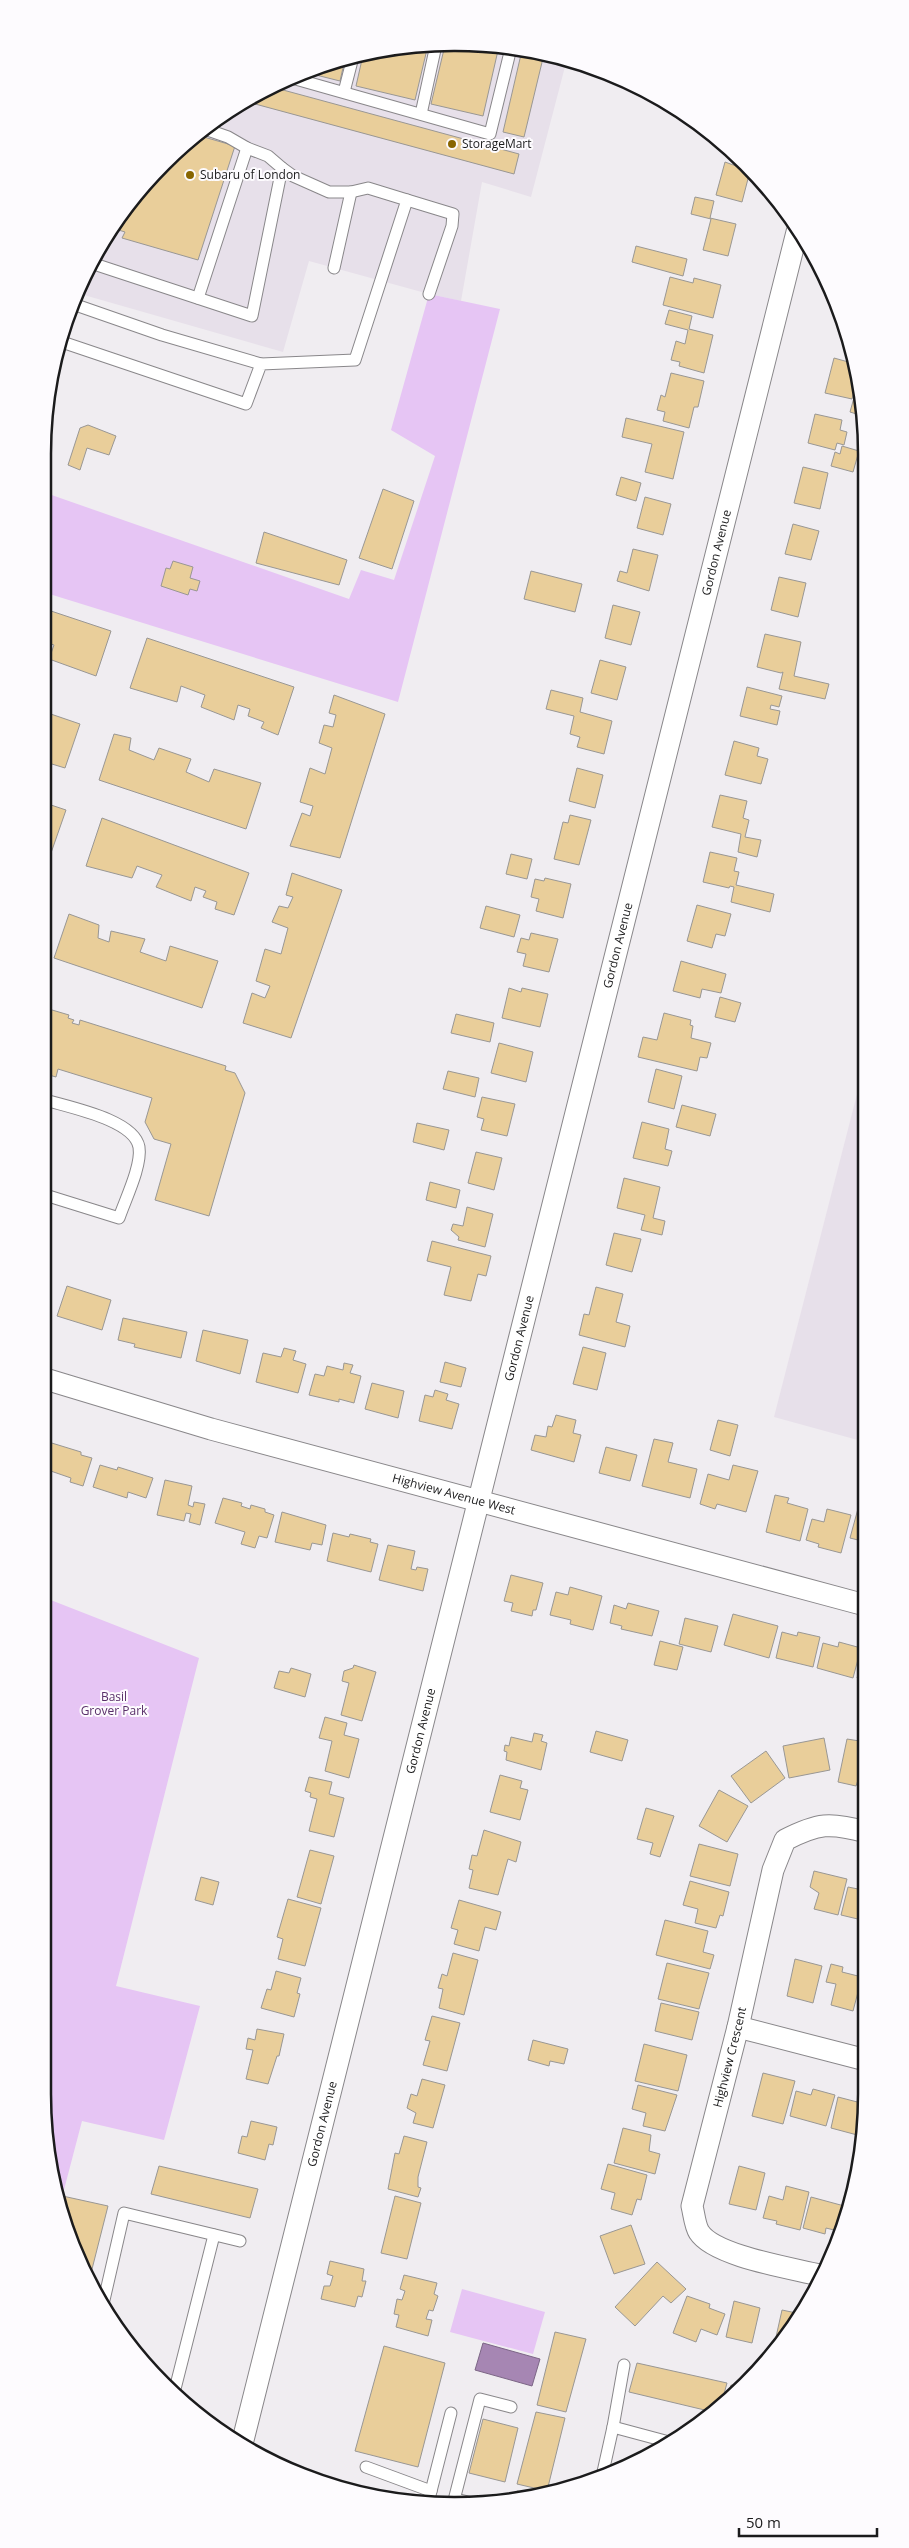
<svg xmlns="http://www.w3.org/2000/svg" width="909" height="2548" font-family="'Open Sans',sans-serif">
<rect width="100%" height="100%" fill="#f0edf1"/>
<!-- built -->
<g fill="#e7e0ea">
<path d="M481,43L567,59L531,197L482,182L461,301L429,294L309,261L283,352L77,293L85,273L127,204L183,145L248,98L322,64L400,46Z"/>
<path d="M864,1067L865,1442L774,1417Z"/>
</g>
<!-- green -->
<g fill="#e6c5f4">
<path d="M429,294L500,309L398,702L43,592V492L349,599L361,570L394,580L435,456L391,430Z"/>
<path d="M43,1597L199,1658L116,1986L200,2006L164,2140L82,2121L60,2205L50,2174L43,2094Z"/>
<path d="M462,2289L545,2312L533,2354L450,2332Z"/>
</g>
<!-- water -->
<path fill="#a686b3" stroke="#7c6686" d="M483,2343L540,2359L532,2386L475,2370Z"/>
<!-- building -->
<g fill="#e9ce9a" stroke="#999794">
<path d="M481,43L499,46L483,116L431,104L445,45Z"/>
<path d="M428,45L415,100L356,86L363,55L400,46Z"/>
<path d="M522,50L544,54L524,137L503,132Z"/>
<path d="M345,59L340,81L304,72L322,64Z"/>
<path d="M272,87L519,154L514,174L244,101Z"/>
<path d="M197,135L235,146L198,260L122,238L125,232L112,228L127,204L183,145Z"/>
<path d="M725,162L750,171L742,202L716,195Z"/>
<path d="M695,197L714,201L710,218L736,224L728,256L703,250L711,219L691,214Z"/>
<path d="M636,246L687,259L683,276L632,262Z"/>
<path d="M670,277L693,283L694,278L721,285L713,318L663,305Z"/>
<path d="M669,310L692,316L689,329L713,335L704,373L679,366L680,362L671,360L676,341L685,344L688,330L665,324Z"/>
<path d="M834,358L852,363L859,388L855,387L852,399L825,393Z"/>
<path d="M671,373L704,381L698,407H694L689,428L663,421L665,412L657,410L661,395L665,397Z"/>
<path d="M855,394L861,396L863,416L850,412Z"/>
<path d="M815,414L842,420L840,430L847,432L844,445L837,443L835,450L808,443Z"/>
<path d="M626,418L684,432L673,479L645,472L652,444L622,437Z"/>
<path d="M88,425L116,436L109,455L87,448L80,470L68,465L80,428Z"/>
<path d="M842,446L859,451L853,472L831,466L835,452L840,454Z"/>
<path d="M803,467L828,473L820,509L794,503Z"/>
<path d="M621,477L641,483L636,501L616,495Z"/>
<path d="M383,489L414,501L392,569L359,558Z"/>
<path d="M645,497L671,504L663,535L637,528Z"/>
<path d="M793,524L819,531L811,560L785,554Z"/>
<path d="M264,532L347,560L339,585L256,563Z"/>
<path d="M633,549L658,555L649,591L617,581L620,571L627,573Z"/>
<path d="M173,561L193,567L190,578L200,581L197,591L190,589L188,595L161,586L166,568L170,569Z"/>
<path d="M531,571L582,584L575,612L524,599Z"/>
<path d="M779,577L806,583L798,617L771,610Z"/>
<path d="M613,605L640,612L631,645L605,638Z"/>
<path d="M42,608L111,631L96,676L49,659L54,645L42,641Z"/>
<path d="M765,634L801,642L794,676L829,684L825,699L779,689L783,672L781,673L757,667Z"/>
<path d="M147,638L294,687L278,735L261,728L264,722L248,716L250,709L238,705L234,720L201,707L205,695L181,686L177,702L130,688Z"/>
<path d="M600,660L626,667L617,700L591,693Z"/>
<path d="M747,687L782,696L779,707L771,705L770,709L780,711L777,725L740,716Z"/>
<path d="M551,690L583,698L580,712L612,721L604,754L577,747L580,737L570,734L574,716L546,709Z"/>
<path d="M334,695L385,714L340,858L290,846L302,813L310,816L313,806L300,802L310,768L325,774L332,748L319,743L324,725L333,727L336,715L329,713Z"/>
<path d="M42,711L80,724L65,768L42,761Z"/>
<path d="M114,734L131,738L129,750L154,760L159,748L191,759L186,772L209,782L214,769L261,783L246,829L99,780Z"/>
<path d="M734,741L759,748L757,756L768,759L761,784L725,775Z"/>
<path d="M577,768L603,775L595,808L569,801Z"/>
<path d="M720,795L747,801L743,818L749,820L745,837L761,840L757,857L738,852L741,834L712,827Z"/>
<path d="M42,802L66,810L51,853L42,852Z"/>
<path d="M570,815L591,820L579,865L554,859L563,822L568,823Z"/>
<path d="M102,818L249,873L234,915L215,909L217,902L203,897L206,891L195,887L191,901L156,887L162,875L137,866L132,878L86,866Z"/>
<path d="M710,852L737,858L734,871L739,872L736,885L774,894L770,912L731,902L734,887L730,886L729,888L703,882Z"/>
<path d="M511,854L532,859L527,879L506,874Z"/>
<path d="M292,873L342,890L291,1038L243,1023L252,993L265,998L270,986L256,981L265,949L281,954L288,928L272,922L279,906L288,908L293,897L286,895Z"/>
<path d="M545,878L571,884L563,918L536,911L539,899L531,897L535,879L544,881Z"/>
<path d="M697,905L731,914L725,936L716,934L712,948L687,941Z"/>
<path d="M486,906L520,915L514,937L480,928Z"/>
<path d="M69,914L99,925L98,938L109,942L111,931L145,939L140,952L166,961L170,946L218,961L202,1008L54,958Z"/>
<path d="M531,933L558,939L549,972L523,966L526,954L517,952L521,938L529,940Z"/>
<path d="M681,961L726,974L721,993L702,989L700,998L673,991Z"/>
<path d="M509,988L521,992L522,988L548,994L540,1027L502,1018Z"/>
<path d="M720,997L741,1003L735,1022L715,1017Z"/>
<path d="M42,1007L69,1015L68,1018L74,1020L72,1023L79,1025L80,1020L226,1066L225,1070L235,1073L245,1093L209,1216L155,1200L171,1144L154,1139L145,1122L152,1098L58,1069L56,1077L42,1073Z"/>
<path d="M664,1013L691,1020L690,1025L693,1026L691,1038L711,1043L707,1058L700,1057L697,1071L638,1057L643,1037L657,1040Z"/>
<path d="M456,1014L494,1023L490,1042L451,1033Z"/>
<path d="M499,1043L533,1052L526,1082L491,1073Z"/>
<path d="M656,1069L682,1076L674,1109L648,1102Z"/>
<path d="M448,1071L479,1078L475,1097L443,1089Z"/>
<path d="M482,1097L515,1104L507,1136L481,1130L484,1119L477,1117Z"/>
<path d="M682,1105L716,1114L710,1136L676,1127Z"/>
<path d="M642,1122L669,1129L665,1149L672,1151L668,1166L633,1158Z"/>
<path d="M417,1123L449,1130L444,1150L413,1142Z"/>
<path d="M476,1152L502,1158L494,1190L468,1183Z"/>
<path d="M624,1178L660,1187L653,1218L665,1221L662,1235L641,1230L645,1215L617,1208Z"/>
<path d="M430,1182L460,1190L456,1208L426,1200Z"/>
<path d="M467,1207L493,1214L485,1247L458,1240L459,1237L451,1230L453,1224L463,1226Z"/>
<path d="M614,1233L641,1239L632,1272L606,1265Z"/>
<path d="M432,1241L491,1256L486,1276L478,1274L471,1301L444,1295L451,1267L427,1261Z"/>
<path d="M42,1282L49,1284L42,1304Z"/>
<path d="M67,1286L111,1300L102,1330L57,1316Z"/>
<path d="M596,1287L623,1294L616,1322L630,1326L625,1347L579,1335L584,1314L589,1315Z"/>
<path d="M123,1318L187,1332L181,1358L134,1347L135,1344L118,1340Z"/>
<path d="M203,1330L248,1340L240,1374L196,1361Z"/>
<path d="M583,1347L606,1353L597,1390L573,1384Z"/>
<path d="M284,1348L296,1351L293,1360L306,1364L298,1393L256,1382L263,1353L281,1357Z"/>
<path d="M445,1362L466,1368L461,1387L440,1382Z"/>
<path d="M344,1363L353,1365L350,1373L361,1376L354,1403L339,1399V1402L309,1395L315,1374L324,1376L327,1366L343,1370Z"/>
<path d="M372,1383L404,1391L398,1418L365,1409Z"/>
<path d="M435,1390L448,1394L446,1400L459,1404L452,1429L419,1421L425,1395L433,1397Z"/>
<path d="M556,1415L576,1420L573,1433L581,1435L574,1462L531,1450L535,1435L546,1437L548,1426L552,1427Z"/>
<path d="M718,1420L738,1425L730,1456L710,1450Z"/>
<path d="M654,1439L673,1443L668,1462L697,1469L690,1498L642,1486Z"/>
<path d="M42,1440L81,1452V1455L92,1458L83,1486L70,1482L71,1478L42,1468Z"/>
<path d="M606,1447L637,1455L630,1481L599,1473Z"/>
<path d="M100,1465L117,1470L118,1467L153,1478L146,1498L128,1492L127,1498L93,1487Z"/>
<path d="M733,1465L758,1471L746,1512L717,1504L715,1509L700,1504L708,1474L729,1480Z"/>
<path d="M165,1480L192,1486L188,1505L193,1507L194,1502L205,1504L200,1525L189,1522L191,1514L186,1513L184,1521L157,1515Z"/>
<path d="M775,1495L789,1498L787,1503L808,1509L800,1541L766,1532Z"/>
<path d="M223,1498L242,1503L241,1506L250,1509L251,1505L265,1509V1512L274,1515L267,1538L259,1536L255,1548L241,1544L245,1532L215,1523Z"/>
<path d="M859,1505L865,1507V1554L859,1553L862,1541L850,1538Z"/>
<path d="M827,1509L851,1515L841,1553L818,1547L819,1544L806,1540L812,1519L824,1522Z"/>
<path d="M282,1512L326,1525L322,1545L312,1543L310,1550L275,1542Z"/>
<path d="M333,1533L349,1537L350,1534L371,1539L370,1542L378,1544L371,1572L327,1561Z"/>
<path d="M388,1545L415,1551L411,1569L416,1570L417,1567L428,1569L423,1591L379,1580Z"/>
<path d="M511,1575L543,1583L536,1610H533L532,1616L511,1611L513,1603L504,1601Z"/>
<path d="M570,1587L602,1596L593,1630L570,1624L571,1620L550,1615L556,1592L568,1595Z"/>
<path d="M628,1603L659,1611L652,1636L621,1629L622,1626L610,1623L614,1605L626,1609Z"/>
<path d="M733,1614L778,1626L769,1658L724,1645Z"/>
<path d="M685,1618L718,1626L711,1652L679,1644Z"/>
<path d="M782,1632L797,1636L798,1632L820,1637L813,1667L776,1658Z"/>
<path d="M660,1641L683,1647L677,1670L654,1665Z"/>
<path d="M839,1642L861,1648L853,1678L817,1668L823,1643L838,1647Z"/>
<path d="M864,1654H866V1681L857,1678Z"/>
<path d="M354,1665L376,1672L362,1721L341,1715L349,1683L342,1681L344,1671L353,1668Z"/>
<path d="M291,1668L311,1674L305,1697L274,1688L279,1671L289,1673Z"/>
<path d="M325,1717L347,1723L344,1735L359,1739L349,1778L325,1771L332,1741L319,1738Z"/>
<path d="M596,1731L628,1740L622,1761L590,1752Z"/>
<path d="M534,1733L543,1735L541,1741L547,1743L541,1770L506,1760L507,1752L504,1751L505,1745L509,1746L511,1737L532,1742Z"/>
<path d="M824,1738L830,1770L789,1778L783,1746Z"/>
<path d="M847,1739L866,1742L864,1781L858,1780L856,1786L838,1782Z"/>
<path d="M766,1751L785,1778L751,1803L731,1776Z"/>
<path d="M500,1775L522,1781L520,1788L528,1790L520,1820L490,1812Z"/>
<path d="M309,1777L332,1782L329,1794L344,1798L334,1837L309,1831L317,1799L310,1797L311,1793L305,1791Z"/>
<path d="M719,1790L748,1806L727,1842L699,1826Z"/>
<path d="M646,1808L674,1816L660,1857L650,1854L653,1843L637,1839Z"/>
<path d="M484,1830L521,1842L516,1862L508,1859L498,1895L469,1888L473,1870L469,1869L472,1855L477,1856Z"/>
<path d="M699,1844L738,1854L730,1886L690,1876Z"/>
<path d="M310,1850L334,1856L321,1904L297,1897Z"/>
<path d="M814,1871L847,1879L838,1915L814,1909L819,1893L810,1887Z"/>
<path d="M201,1877L219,1882L213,1905L195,1900Z"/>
<path d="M861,1877L866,1878V1921L841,1915L848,1887L858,1889Z"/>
<path d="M690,1881L729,1892L723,1916L720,1915L716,1928L695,1923L698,1909L683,1905Z"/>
<path d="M288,1899L321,1908L305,1966L278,1959L283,1939L277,1937Z"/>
<path d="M459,1900L501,1912L496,1930L485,1927L479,1951L454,1944L458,1930L451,1928Z"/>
<path d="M665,1920L708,1931L703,1952L714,1955L710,1969L656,1955Z"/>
<path d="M453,1953L478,1960L464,2015L439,2008L443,1989L438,1988L442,1974L447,1976Z"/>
<path d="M795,1959L822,1966L813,2003L787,1996Z"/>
<path d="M667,1963L709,1973L699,2009L658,1999Z"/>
<path d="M831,1964L843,1967L842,1972L862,1977L853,2011L831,2005L836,1984L826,1982Z"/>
<path d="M276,1971L301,1978L297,1993L300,1994L294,2017L261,2008L267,1989L271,1990Z"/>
<path d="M661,2003L699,2012L692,2040L655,2031Z"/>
<path d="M432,2016L460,2023L447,2071L423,2065L430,2041L425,2040Z"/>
<path d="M257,2029L284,2034L279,2056H277L268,2084L246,2079L253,2050L246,2049L248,2038L255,2040Z"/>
<path d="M533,2040L568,2049L564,2064L550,2061L549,2066L528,2060Z"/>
<path d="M644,2044L687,2055L678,2091L635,2081Z"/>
<path d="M763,2073L795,2081L783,2124L752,2116Z"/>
<path d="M422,2079L445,2085L433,2128L413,2123L416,2113L407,2108L411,2094L417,2096Z"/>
<path d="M638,2085L677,2095L665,2131L643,2126L646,2113L632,2109Z"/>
<path d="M813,2089L835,2095L826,2126L790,2116L796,2091L811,2095Z"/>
<path d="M838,2097L865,2104L861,2136L831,2128Z"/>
<path d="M251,2121L277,2127L273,2145L269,2144L265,2160L238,2153L242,2136L247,2137Z"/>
<path d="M623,2128L651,2135L649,2151L660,2154L655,2174L614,2163Z"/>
<path d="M404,2136L427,2142L418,2177V2187L421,2188L418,2197L388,2189L395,2153L399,2154Z"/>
<path d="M608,2164L647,2175L641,2200L637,2199L632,2215L611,2209L615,2193L601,2189Z"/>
<path d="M159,2166L258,2189L250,2218L151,2194Z"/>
<path d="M739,2166L765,2173L756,2210L729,2204Z"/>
<path d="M786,2186L809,2192L800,2230L776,2224L777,2221L763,2218L769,2196L783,2200Z"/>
<path d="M58,2195L108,2206L90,2277L74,2251Z"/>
<path d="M395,2196L421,2203L407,2259L381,2253Z"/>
<path d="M811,2197L848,2207L838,2231L826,2228L825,2234L803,2228Z"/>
<path d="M631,2225L645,2264L614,2274L600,2236Z"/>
<path d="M330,2261L364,2269L362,2281H366L362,2297L358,2296L355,2307L321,2299L324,2286H330L333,2276L327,2274Z"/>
<path d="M657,2262L686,2289L671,2303L663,2296L635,2326L615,2307Z"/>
<path d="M404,2275L437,2283L434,2294L438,2296L433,2311L429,2310L426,2319L432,2320L428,2336L396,2327L399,2315L394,2314L397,2299L402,2300L405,2291L400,2289Z"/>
<path d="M687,2296L710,2304L709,2308L725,2314L717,2335L701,2329L696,2342L673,2333Z"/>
<path d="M734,2301L760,2308L752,2343L726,2337Z"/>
<path d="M782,2310L801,2314L797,2323L777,2347L774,2346Z"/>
<path d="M555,2332L586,2339L566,2412L537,2405Z"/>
<path d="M384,2346L445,2363L418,2467L355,2451Z"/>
<path d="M637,2363L727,2383L721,2405L713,2412L629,2392Z"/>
<path d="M731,2385L743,2387L727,2400Z"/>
<path d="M536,2412L565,2418L547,2491L517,2484Z"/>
<path d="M483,2419L518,2428L505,2482L469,2473Z"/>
<path d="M517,2491L538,2495L515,2499Z"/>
</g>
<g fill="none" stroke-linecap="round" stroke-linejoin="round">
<defs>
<g id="lane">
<path d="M292,78L490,134L511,48"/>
<path d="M344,92L353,57"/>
<path d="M421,114L436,45"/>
<path d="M205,129L228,137L247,148"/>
<path d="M407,200L453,214L452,226L429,294"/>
<path d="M334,268L351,192"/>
<path d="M198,298L247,148L268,156L282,168"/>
<path d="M73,304L162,335L261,364"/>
<path d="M59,341L246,404L261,364L355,360L407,200L368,188L351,192H329L293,176L282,168L252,316L91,263"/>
<path d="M42,1099C67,1107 134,1119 139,1147C142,1166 125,1200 119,1218L42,1194"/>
<path d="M104,2300L124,2213L240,2241"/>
<path d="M174,2393L214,2235"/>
<path d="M613,2427L624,2365"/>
<path d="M366,2467L431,2491"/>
<path d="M603,2472L613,2427L669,2442"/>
<path d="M455,2499L477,2504"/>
<path d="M428,2503L451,2413"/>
<path d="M453,2504L480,2399L511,2407"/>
</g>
<g id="street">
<path id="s1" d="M42,1378L211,1429L865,1605"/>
<path d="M738,2027L866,2060"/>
<path id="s2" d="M819,2275C791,2268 714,2256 699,2232C695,2226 694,2214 692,2206L738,2027L773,1870L785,1840C818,1823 830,1822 866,1832"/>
<path id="s3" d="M242,2444L797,232"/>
</g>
</defs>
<!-- lane casing -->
<use href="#lane" stroke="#89878a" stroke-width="13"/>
<!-- street casing -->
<use href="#street" stroke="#89878a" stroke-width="23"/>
<!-- lane -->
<use href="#lane" stroke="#fff" stroke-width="11"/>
<!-- street -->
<use href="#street" stroke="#fff" stroke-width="21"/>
</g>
<!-- markers -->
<g fill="#886501" stroke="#fdfbfe" stroke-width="2">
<circle cx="452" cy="144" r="5"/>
<circle cx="190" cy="175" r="5"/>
</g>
<g text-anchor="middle" stroke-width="4" stroke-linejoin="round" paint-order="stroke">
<!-- poi labels -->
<g font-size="12" fill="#1b1b1c" stroke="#fdfbfe" text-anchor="start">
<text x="462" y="148">StorageMart</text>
<text x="200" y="179">Subaru of London</text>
</g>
<!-- street labels -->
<g font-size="12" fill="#1b1b1c" stroke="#fdfbfe">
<text dy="4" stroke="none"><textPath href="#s3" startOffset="1950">Gordon Avenue</textPath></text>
<text dy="4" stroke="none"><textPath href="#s3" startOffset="1545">Gordon Avenue</textPath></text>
<text dy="4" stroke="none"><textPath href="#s3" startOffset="1140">Gordon Avenue</textPath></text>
<text dy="4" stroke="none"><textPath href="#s1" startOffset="428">Highview Avenue West</textPath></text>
<text dy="4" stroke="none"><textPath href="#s3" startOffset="735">Gordon Avenue</textPath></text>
<text dy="4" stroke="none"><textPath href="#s2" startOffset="310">Highview Crescent</textPath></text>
<text dy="4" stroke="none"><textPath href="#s3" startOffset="330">Gordon Avenue</textPath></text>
</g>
<!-- park labels -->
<g font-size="12" fill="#592f69" stroke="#fdfbfe">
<text x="114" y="1701">Basil<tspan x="114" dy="14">Grover Park</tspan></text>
</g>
</g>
<!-- crop -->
<path d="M0 0H909V2548H0ZM454 51H455A403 403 0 0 1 858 454V2094A403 403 0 0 1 455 2497H454A403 403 0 0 1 51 2094V454A403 403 0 0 1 454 51Z" fill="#fdfbfe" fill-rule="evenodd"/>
<path fill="none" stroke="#1b1b1c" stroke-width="2.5" d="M454 51H455A403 403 0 0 1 858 454V2094A403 403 0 0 1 455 2497H454A403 403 0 0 1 51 2094V454A403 403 0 0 1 454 51Z"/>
<!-- scale -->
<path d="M739 2528v8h138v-8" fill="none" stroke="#1b1b1c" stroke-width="2.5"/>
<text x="746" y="2528" font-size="15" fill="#1b1b1c" stroke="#fdfbfe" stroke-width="4" paint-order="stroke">50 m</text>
</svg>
